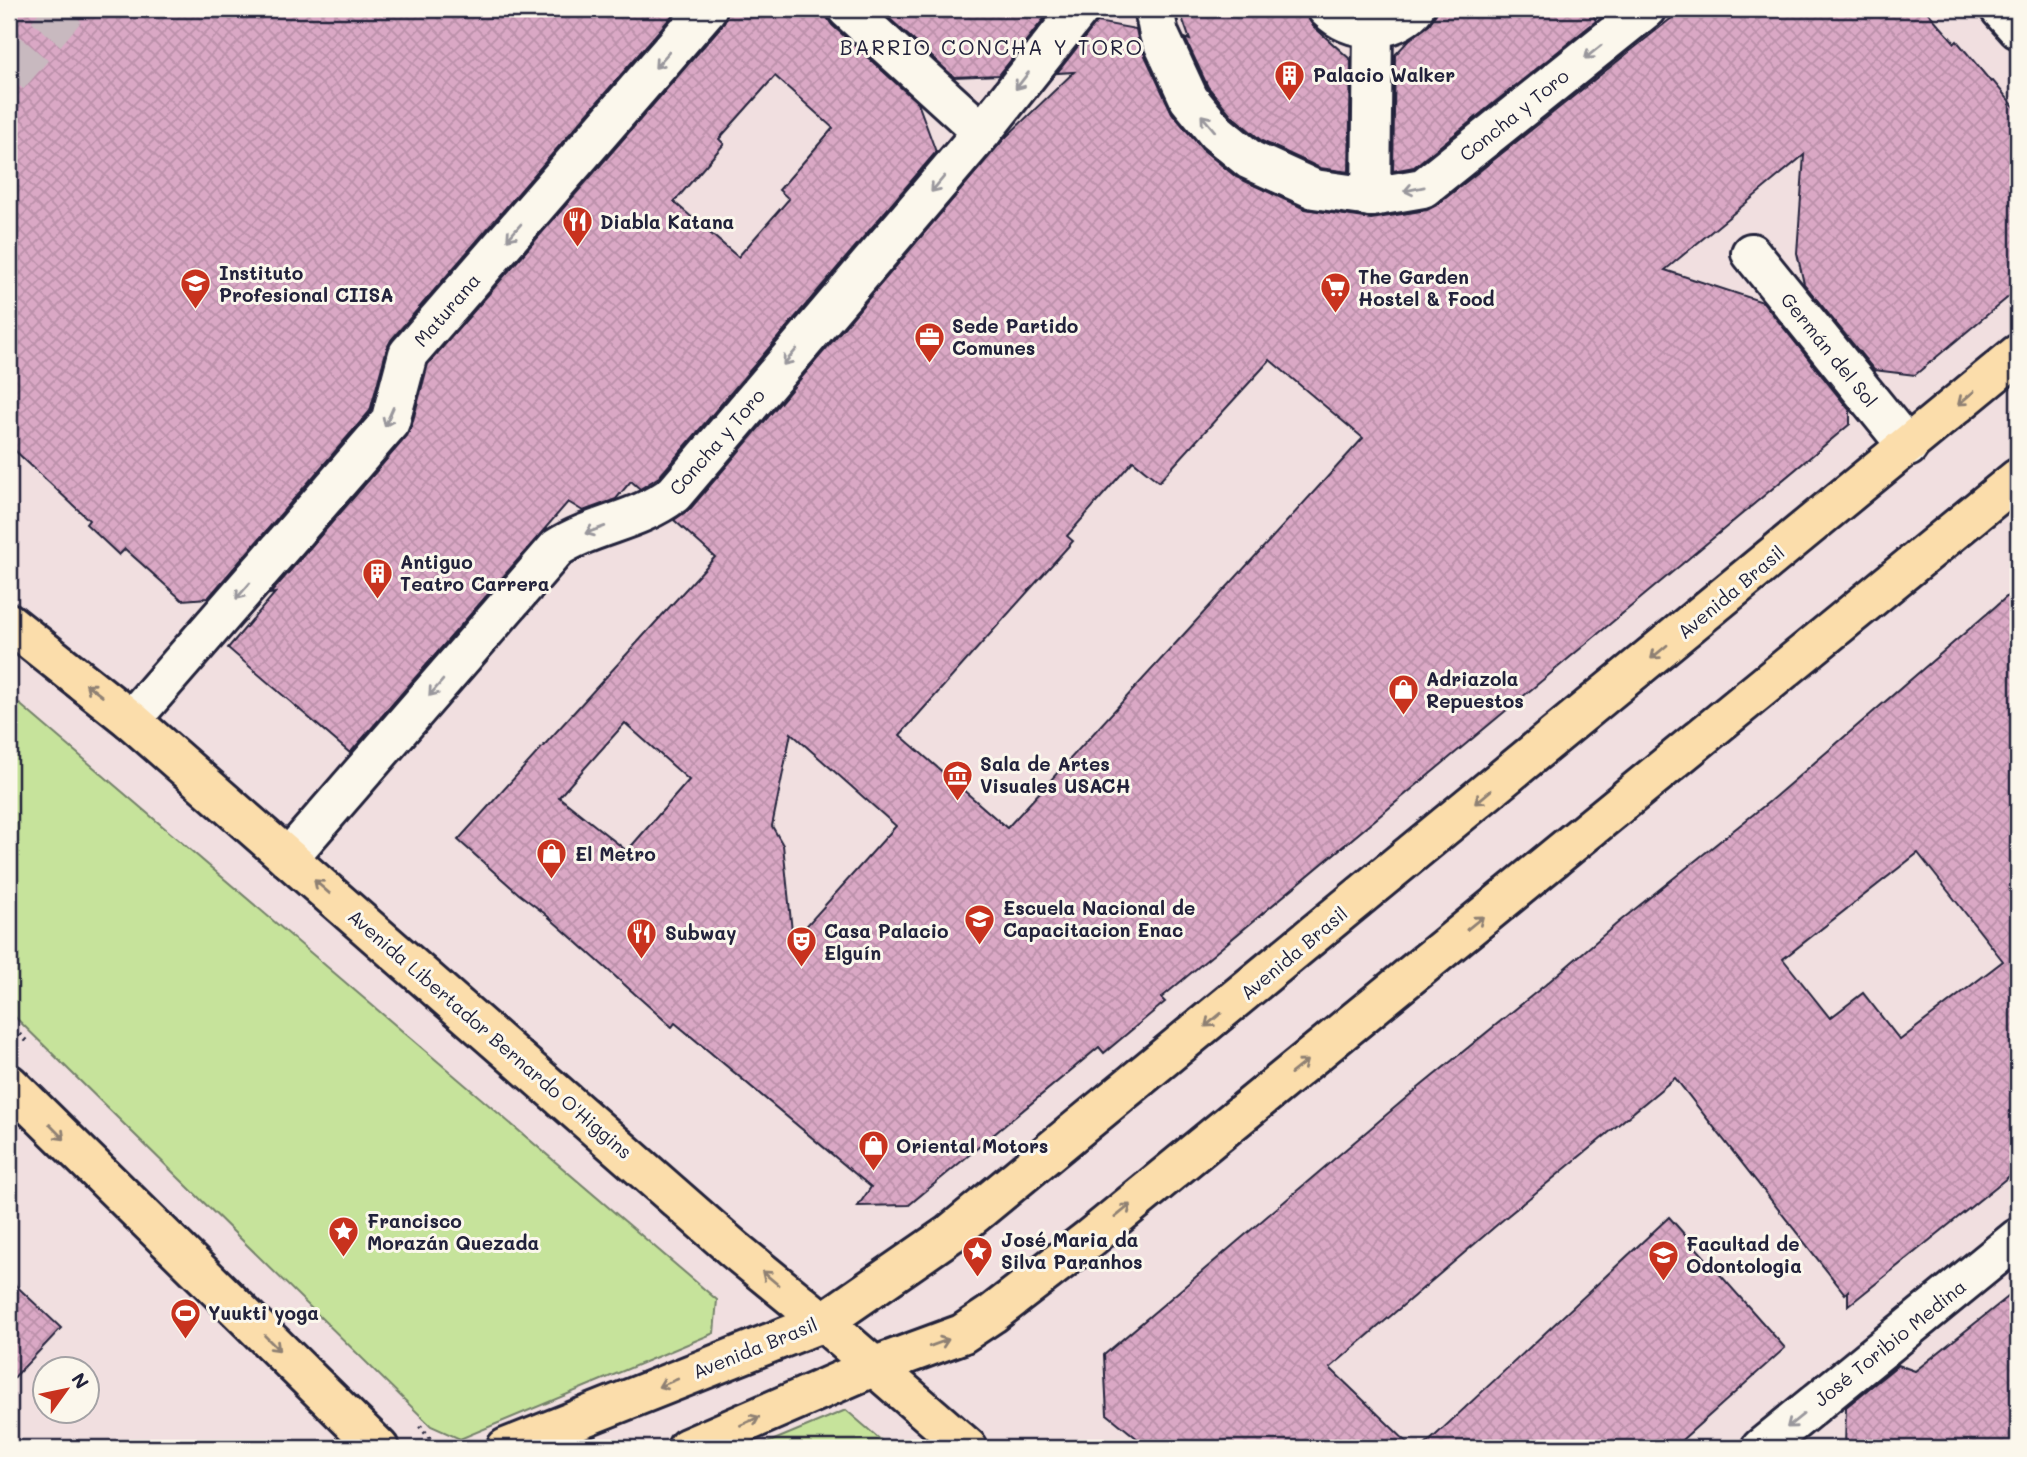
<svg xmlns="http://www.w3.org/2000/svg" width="2027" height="1457" font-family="Mali,sans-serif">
<defs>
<pattern id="building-cross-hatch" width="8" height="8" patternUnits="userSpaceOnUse" patternTransform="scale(1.75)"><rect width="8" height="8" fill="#daa8c5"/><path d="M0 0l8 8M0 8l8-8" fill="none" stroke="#bb90aa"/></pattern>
</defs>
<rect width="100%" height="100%" fill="#f1dfe0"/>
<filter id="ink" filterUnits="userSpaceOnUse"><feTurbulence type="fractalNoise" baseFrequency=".0143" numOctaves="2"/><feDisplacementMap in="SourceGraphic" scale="14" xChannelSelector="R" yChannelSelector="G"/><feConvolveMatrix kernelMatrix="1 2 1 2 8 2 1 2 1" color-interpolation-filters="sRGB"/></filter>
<g filter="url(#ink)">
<!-- green -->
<g fill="#c6e39b" stroke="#74826b" stroke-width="2">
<path d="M9,695L717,1300L714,1333L460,1439L431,1426L9,1011Z"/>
<path d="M846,1410L890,1448H755Z"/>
</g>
<!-- building -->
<g fill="url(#building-cross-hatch)" stroke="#22223b" stroke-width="2" fill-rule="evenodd">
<path d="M9,9H678L391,340L387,348L370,411L208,598L182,600L125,549L119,555L86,524L89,520L9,445Z"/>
<path d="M728,9H826V16L832,25L918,103L936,152L659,477L640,489L631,481L616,499L583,511L568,502L350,753L228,648L275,593L270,594L407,436L411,428L428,364L724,23ZM775,76L833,128L779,190L789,199L738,257L674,202L724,144L719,139Z"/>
<path d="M879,9H1047L1041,16H1046L999,75L954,77Z"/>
<path d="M1179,9H1296L1300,13H1306L1313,26L1351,60L1349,172L1320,168L1262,141L1232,116L1208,87L1185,38L1190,40Z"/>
<path d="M1439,9H1591L1596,21L1414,167L1393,171L1395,55L1410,39L1428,26Z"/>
<path d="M1683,9H1925L1955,43L1957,41L1991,82L1993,81L2018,111V289L1915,375L1874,370L1804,284L1797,253L1804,155L1665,270L1763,302L1850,411V424L1161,998L1165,1002L1104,1053L1099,1047L909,1205L858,1206L871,1187L675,1023L672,1027L544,913L519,894L458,840L715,557L674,520L691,508L1003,140L1074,72L1057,73L1097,22L1136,29L1139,43L1172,113L1202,149L1236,177L1305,209L1371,219L1427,210L1437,205ZM1270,360L1363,438L1007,828L900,735L1073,541L1067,536L1133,461L1159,482ZM625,723L689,780L627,851L559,797ZM791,733L896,826L793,941L783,845L772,826Z"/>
<path d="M2018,587V1169L1848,1306V1291L1845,1294L1675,1078L1505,1218L1330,1368L1413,1448H1149L1107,1414L1104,1355L1406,1098L1545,985L1620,921L1770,801ZM1918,853L2003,961L1900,1040L1863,993L1830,1018L1783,959Z"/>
<path d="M1669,1217L1785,1348L1673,1448H1422Z"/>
<path d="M9,1279L61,1328L9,1383Z"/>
<path d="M2018,1289V1448H1845L1846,1407L1898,1365L1915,1371Z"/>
</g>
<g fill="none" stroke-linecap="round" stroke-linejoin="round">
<!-- minor-tunnel -->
<path stroke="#c8b9bf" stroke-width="38" stroke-dasharray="38 19" stroke-linecap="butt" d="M9,77L67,9"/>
<defs>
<g id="minor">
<path d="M847,9L982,132"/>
<path d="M1154,9L1159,34L1189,99L1216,132L1250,160L1314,189L1371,197L1423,188L1646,9"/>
<path d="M1327,9C1352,33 1390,34 1414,9"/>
<path d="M2000,9L2018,29"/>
<path d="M1371,197L1373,28"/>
<path d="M1751,253L1908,447"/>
<path d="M131,720L390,422L408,354L707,9"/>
<path d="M288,858L557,548C594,524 637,522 674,494L982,132L1080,9"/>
<path d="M1761,1448L2018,1238"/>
</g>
<g id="major">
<path d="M9,623L131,720L735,1250L823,1322L968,1448"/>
<path d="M9,1084L379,1448"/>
<path d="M506,1448L823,1322L950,1234L2018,354"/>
<path d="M687,1448L875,1366L962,1334L992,1314L1089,1239L2018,478"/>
</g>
</defs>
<!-- minor casing -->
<use href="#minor" stroke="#22223b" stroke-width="44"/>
<!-- major casing -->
<use href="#major" stroke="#22223b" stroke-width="44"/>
<!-- path -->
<g stroke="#22223b" stroke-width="4.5" stroke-dasharray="2 5" stroke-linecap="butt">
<path d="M9,1025L26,1041"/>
<path d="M420,1426L438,1448"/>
</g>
<!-- minor -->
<use href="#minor" stroke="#fbf7ec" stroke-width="38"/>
<!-- major -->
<use href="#major" stroke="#fbddab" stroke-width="38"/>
</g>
<!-- one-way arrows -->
<defs><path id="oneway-shaft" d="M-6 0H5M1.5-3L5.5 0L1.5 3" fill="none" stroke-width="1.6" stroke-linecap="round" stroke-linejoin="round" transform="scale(1.75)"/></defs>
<g stroke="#99979c">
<use href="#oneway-shaft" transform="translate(1593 52) rotate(141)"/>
<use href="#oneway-shaft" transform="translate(662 60) rotate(131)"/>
<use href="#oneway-shaft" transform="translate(1022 81) rotate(128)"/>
<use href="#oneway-shaft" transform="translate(1208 123) rotate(-130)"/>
<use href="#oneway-shaft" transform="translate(938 184) rotate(130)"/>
<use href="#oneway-shaft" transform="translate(1414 189) rotate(168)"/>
<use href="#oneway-shaft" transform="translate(514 232) rotate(131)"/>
<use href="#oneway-shaft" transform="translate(790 357) rotate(130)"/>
<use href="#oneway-shaft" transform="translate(389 417) rotate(114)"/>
<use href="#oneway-shaft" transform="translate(595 530) rotate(160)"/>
<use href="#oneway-shaft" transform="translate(243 591) rotate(131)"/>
<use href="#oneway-shaft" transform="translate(436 688) rotate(131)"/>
<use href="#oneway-shaft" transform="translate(1795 1421) rotate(141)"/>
</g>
<g stroke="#8e8073">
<use href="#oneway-shaft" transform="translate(1966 398) rotate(140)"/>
<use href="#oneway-shaft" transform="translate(1659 652) rotate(140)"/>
<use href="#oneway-shaft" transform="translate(94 690) rotate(-142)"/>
<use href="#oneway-shaft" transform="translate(1483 797) rotate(140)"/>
<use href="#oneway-shaft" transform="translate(322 887) rotate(-139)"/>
<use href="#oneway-shaft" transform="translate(1475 923) rotate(-39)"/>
<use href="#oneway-shaft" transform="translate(1213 1020) rotate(140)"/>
<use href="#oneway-shaft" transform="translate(1299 1067) rotate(-39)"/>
<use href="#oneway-shaft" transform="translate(57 1132) rotate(45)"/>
<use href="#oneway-shaft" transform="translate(1123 1211) rotate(-39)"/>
<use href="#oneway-shaft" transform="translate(770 1278) rotate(-140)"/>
<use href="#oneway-shaft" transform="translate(272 1343) rotate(45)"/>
<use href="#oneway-shaft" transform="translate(939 1343) rotate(-20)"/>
<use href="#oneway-shaft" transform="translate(668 1383) rotate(158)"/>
<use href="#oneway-shaft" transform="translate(750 1421) rotate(-24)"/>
</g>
</g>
<!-- icons -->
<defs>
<symbol id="building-pin" viewBox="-11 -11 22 30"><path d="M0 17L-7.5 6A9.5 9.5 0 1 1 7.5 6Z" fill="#c8321e" stroke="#fbf7ec"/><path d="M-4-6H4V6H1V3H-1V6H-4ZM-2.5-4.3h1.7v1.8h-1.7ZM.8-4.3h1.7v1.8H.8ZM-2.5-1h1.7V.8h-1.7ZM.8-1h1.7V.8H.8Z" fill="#fff"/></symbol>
<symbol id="restaurant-pin" viewBox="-11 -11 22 30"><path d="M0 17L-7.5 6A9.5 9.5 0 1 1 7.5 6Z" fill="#c8321e" stroke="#fbf7ec"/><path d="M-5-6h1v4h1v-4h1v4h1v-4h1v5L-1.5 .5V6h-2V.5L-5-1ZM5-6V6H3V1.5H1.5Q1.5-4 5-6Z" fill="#fff"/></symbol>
<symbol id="university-pin" viewBox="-11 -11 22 30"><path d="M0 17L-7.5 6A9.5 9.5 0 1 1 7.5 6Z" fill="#c8321e" stroke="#fbf7ec"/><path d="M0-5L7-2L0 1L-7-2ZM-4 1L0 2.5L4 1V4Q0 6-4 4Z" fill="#fff"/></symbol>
<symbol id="supermarket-pin" viewBox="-11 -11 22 30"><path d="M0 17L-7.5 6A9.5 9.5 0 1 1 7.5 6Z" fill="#c8321e" stroke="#fbf7ec"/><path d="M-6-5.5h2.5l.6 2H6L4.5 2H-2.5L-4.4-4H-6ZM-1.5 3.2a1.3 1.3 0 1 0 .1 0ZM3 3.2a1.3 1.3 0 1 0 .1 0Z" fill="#fff"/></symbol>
<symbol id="office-pin" viewBox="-11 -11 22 30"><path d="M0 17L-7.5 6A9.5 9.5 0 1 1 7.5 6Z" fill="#c8321e" stroke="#fbf7ec"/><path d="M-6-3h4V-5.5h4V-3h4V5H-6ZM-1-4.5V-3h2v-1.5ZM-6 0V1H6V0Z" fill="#fff"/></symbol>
<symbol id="shop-pin" viewBox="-11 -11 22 30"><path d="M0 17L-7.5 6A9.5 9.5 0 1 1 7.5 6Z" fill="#c8321e" stroke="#fbf7ec"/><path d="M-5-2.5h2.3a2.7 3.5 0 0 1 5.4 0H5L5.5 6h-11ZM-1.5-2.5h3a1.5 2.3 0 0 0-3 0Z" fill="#fff"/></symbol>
<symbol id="museum-pin" viewBox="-11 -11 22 30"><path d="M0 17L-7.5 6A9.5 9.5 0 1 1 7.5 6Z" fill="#c8321e" stroke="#fbf7ec"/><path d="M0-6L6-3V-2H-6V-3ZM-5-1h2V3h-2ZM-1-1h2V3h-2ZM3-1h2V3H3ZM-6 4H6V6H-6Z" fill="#fff"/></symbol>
<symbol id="theatre-pin" viewBox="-11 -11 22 30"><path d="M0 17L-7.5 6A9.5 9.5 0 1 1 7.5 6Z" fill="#c8321e" stroke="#fbf7ec"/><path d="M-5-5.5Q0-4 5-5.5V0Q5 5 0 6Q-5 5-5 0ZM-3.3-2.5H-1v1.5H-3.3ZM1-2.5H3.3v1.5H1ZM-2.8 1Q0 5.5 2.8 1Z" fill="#fff"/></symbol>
<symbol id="sight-pin" viewBox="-11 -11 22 30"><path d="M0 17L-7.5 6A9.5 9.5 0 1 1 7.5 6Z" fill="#c8321e" stroke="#fbf7ec"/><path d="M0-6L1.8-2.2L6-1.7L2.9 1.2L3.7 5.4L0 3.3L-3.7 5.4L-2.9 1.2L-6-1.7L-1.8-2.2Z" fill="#fff"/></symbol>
<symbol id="stadium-pin" viewBox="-11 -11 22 30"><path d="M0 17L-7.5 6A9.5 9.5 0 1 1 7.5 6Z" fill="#c8321e" stroke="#fbf7ec"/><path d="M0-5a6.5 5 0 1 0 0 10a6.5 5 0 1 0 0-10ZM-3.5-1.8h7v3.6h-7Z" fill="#fff"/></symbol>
</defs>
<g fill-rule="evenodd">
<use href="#building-pin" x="1272" y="58" width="35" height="47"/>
<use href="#restaurant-pin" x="560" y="204" width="35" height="47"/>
<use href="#university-pin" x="178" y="266" width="35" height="47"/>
<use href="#supermarket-pin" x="1318" y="270" width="35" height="47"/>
<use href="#office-pin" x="912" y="320" width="35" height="47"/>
<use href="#building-pin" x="360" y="556" width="35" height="47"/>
<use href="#shop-pin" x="1386" y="672" width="35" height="47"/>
<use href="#museum-pin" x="940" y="758" width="35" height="47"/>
<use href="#shop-pin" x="534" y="836" width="35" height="47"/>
<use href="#university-pin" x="962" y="902" width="35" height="47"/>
<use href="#restaurant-pin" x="624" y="916" width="35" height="47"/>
<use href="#theatre-pin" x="784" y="924" width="35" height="47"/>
<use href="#shop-pin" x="856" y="1128" width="35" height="47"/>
<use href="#sight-pin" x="326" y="1214" width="35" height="47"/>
<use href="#sight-pin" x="960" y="1234" width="35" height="47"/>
<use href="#university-pin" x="1646" y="1238" width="35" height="47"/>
<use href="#stadium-pin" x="168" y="1296" width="35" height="47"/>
</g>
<g text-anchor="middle" stroke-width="6" stroke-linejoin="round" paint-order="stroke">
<!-- poi labels -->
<g font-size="19" font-weight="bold" fill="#22223b" stroke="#fbf7ec" text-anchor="start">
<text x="1313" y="82">Palacio Walker</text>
<text x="600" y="229">Diabla Katana</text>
<text x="219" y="280">Instituto<tspan x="219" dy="22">Profesional CIISA</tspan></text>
<text x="1358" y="284">The Garden<tspan x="1358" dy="22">Hostel &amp; Food</tspan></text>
<text x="952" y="333">Sede Partido<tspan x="952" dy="22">Comunes</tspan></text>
<text x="400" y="569">Antiguo<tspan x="400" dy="22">Teatro Carrera</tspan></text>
<text x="1426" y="686">Adriazola<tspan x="1426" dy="22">Repuestos</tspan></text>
<text x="980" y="771">Sala de Artes<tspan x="980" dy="22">Visuales USACH</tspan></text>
<text x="575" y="861">El Metro</text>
<text x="1003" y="915">Escuela Nacional de<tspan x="1003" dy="22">Capacitacion Enac</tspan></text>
<text x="824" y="938">Casa Palacio<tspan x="824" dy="22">Elguín</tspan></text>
<text x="665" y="940">Subway</text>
<text x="896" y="1153">Oriental Motors</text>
<text x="367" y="1228">Francisco<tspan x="367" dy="22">Morazán Quezada</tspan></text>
<text x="1001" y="1247">José Maria da<tspan x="1001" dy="22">Silva Paranhos</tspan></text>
<text x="1686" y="1251">Facultad de<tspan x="1686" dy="22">Odontologia</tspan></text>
<text x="208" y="1320">Yuukti yoga</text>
</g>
<!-- street labels -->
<g font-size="19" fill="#22223b" stroke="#fbf7ec">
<text transform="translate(1514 115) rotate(-39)" y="7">Concha y Toro</text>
<text transform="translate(447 310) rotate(-49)" y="7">Maturana</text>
<text transform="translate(1829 350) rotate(51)" y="7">Germán del Sol</text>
<text transform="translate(717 442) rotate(-49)" y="7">Concha y Toro</text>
<text transform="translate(1731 592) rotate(-40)" y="7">Avenida Brasil</text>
<text transform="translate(1294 953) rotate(-40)" y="7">Avenida Brasil</text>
<text transform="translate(490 1034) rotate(41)" y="7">Avenida Libertador Bernardo O'Higgins</text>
<text transform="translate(1890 1343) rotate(-39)" y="7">José Toribio Medina</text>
<text transform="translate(755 1348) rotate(-22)" y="7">Avenida Brasil</text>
</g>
<!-- neighbourhood labels -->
<g font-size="21" letter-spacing="2" fill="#22223b" stroke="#fbf7ec">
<text x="992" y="55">BARRIO CONCHA Y TORO</text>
</g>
</g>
<!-- margin -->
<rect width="2027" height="1457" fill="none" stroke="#fbf7ec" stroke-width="35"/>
<rect x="18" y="18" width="1992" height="1422" fill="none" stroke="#22223b" stroke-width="2.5" filter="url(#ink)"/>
<!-- north arrow -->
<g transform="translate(66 1390) rotate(57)"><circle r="33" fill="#fbf7ec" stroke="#a4a2a5" stroke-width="2"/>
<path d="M0-5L12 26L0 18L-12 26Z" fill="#c8321e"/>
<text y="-10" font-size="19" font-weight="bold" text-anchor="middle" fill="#22223b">N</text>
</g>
</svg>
